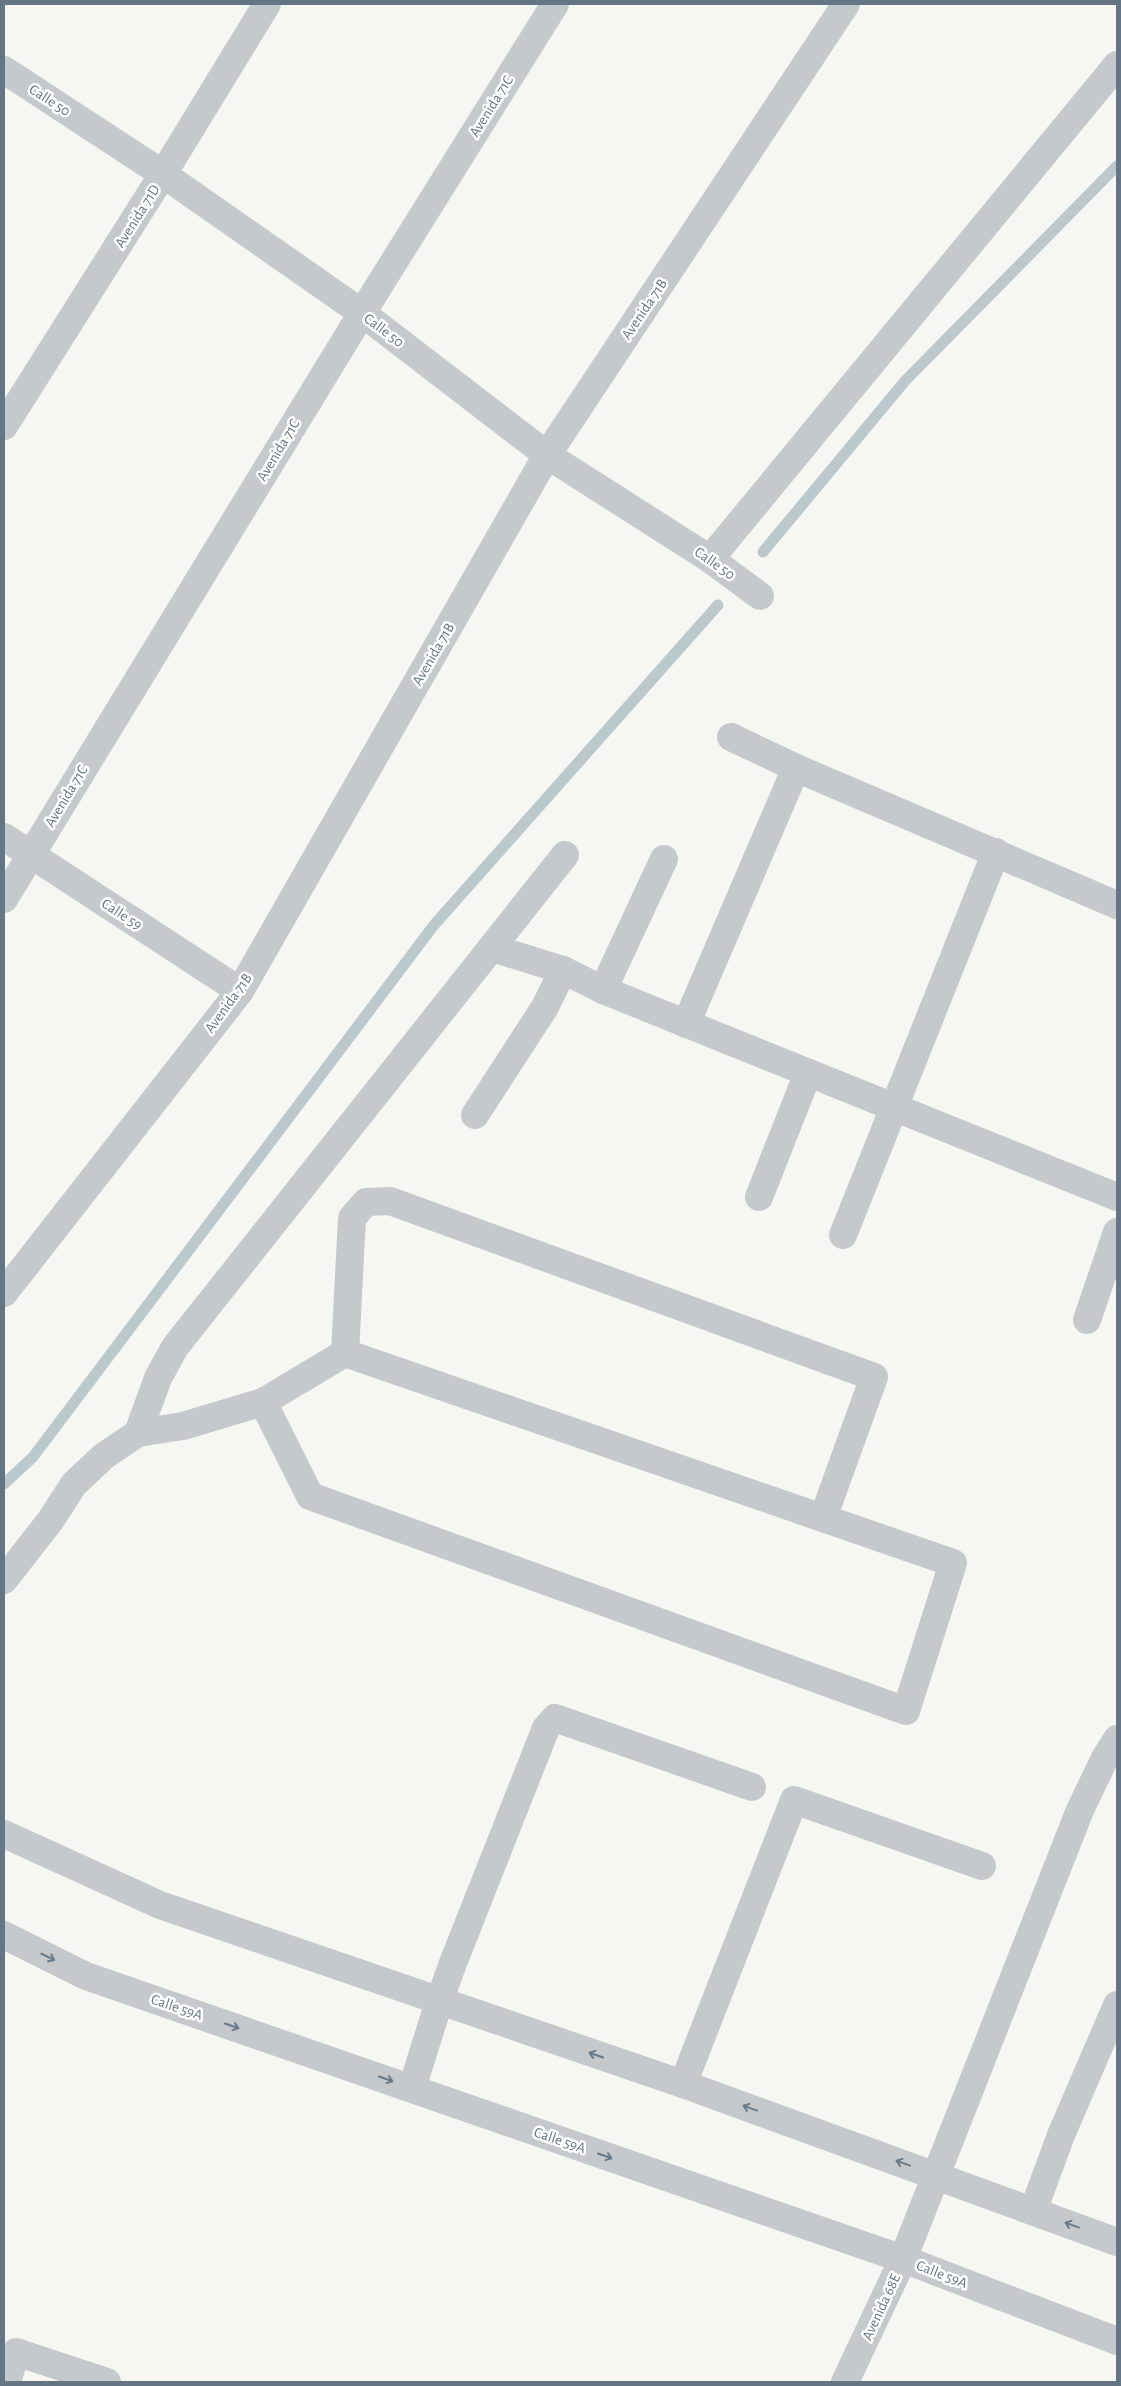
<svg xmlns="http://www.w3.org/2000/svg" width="1121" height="2386" font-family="'Alegreya Sans',sans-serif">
<rect width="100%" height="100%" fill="#f6f6f2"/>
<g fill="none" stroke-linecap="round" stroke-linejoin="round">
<!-- stream -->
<g stroke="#bbc8cc" stroke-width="11">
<path d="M763,552L905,381L1117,166"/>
<path d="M4,1484L33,1457L434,925L718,605"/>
</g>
<!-- minor -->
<g stroke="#c6c9cc" stroke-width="28">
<path d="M4,70L163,174L362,313L547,455L710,559L760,596"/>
<path d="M4,426L163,174L267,4"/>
<path d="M710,559L1117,65"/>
<path d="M731,737L796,768L1117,905"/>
<path d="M4,837L240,991"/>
<path d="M4,899L362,313L555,4"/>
<path d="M492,948L563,970L603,990L1117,1197"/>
<path d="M603,990L664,859"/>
<path d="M686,1024L796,768"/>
<path d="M475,1115L545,1007L563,970"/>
<path d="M759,1197L808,1073"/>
<path d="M843,1235L996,852"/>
<path d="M4,1293L240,991L547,455L846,4"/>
<path d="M1087,1320L1117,1232"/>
<path d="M345,1353L953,1563L906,1711L310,1496L263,1402Z"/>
<path d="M345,1353L352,1218L366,1202L390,1201L874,1377L823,1518"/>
<path d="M138,1433L158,1378L175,1347L565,855"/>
<path d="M4,1580L50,1521L74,1484L104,1456L138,1433L183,1426L263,1402"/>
<path d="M4,1834L160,1905L683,2084L1117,2242"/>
<path d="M4,1935L86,1976L903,2259L1117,2341"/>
<path d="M683,2084L794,1800L982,1866"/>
<path d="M412,2088L439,2002L453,1963L546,1728L555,1718L752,1787"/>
<path d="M1033,2211L1061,2135L1117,2005"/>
<path d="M7,2382L16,2352L107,2382"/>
<path d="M845,2382L903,2259L1080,1810L1105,1758L1117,1739"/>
</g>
</g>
<!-- one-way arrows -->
<defs><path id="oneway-shaft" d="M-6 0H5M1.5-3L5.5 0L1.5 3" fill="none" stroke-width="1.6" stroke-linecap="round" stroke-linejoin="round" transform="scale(1.25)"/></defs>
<g stroke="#697a89">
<use href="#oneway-shaft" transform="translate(48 1957) rotate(26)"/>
<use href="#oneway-shaft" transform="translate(232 2026) rotate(19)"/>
<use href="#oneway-shaft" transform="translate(596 2055) rotate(-161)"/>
<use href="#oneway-shaft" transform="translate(386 2079) rotate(19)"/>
<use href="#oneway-shaft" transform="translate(750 2108) rotate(-160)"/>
<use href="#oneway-shaft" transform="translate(605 2156) rotate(19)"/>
<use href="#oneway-shaft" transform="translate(903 2163) rotate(-160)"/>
<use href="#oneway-shaft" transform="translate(1072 2225) rotate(-160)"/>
</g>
<g text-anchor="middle" stroke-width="5" stroke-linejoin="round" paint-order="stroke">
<!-- street labels -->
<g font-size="15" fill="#647685" stroke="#fff">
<text transform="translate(50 100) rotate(33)" y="5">Calle 50</text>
<text transform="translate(491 106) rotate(-58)" y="5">Avenida 71C</text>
<text transform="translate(137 216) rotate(-58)" y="5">Avenida 71D</text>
<text transform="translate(644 309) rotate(-56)" y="5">Avenida 71B</text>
<text transform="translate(384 330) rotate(37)" y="5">Calle 50</text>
<text transform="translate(278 450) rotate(-59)" y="5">Avenida 71C</text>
<text transform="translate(715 563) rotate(35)" y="5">Calle 50</text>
<text transform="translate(433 654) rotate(-60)" y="5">Avenida 71B</text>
<text transform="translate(66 796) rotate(-59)" y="5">Avenida 71C</text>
<text transform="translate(122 914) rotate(33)" y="5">Calle 59</text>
<text transform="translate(228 1003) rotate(-54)" y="5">Avenida 71B</text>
<text transform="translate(177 2007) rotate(19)" y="5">Calle 59A</text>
<text transform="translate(560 2140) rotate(19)" y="5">Calle 59A</text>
<text transform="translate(942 2274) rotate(21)" y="5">Calle 59A</text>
<text transform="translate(881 2307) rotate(-65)" y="5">Avenida 68E</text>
</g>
</g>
<!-- border -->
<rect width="1121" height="2386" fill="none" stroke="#647685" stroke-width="10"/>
</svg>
